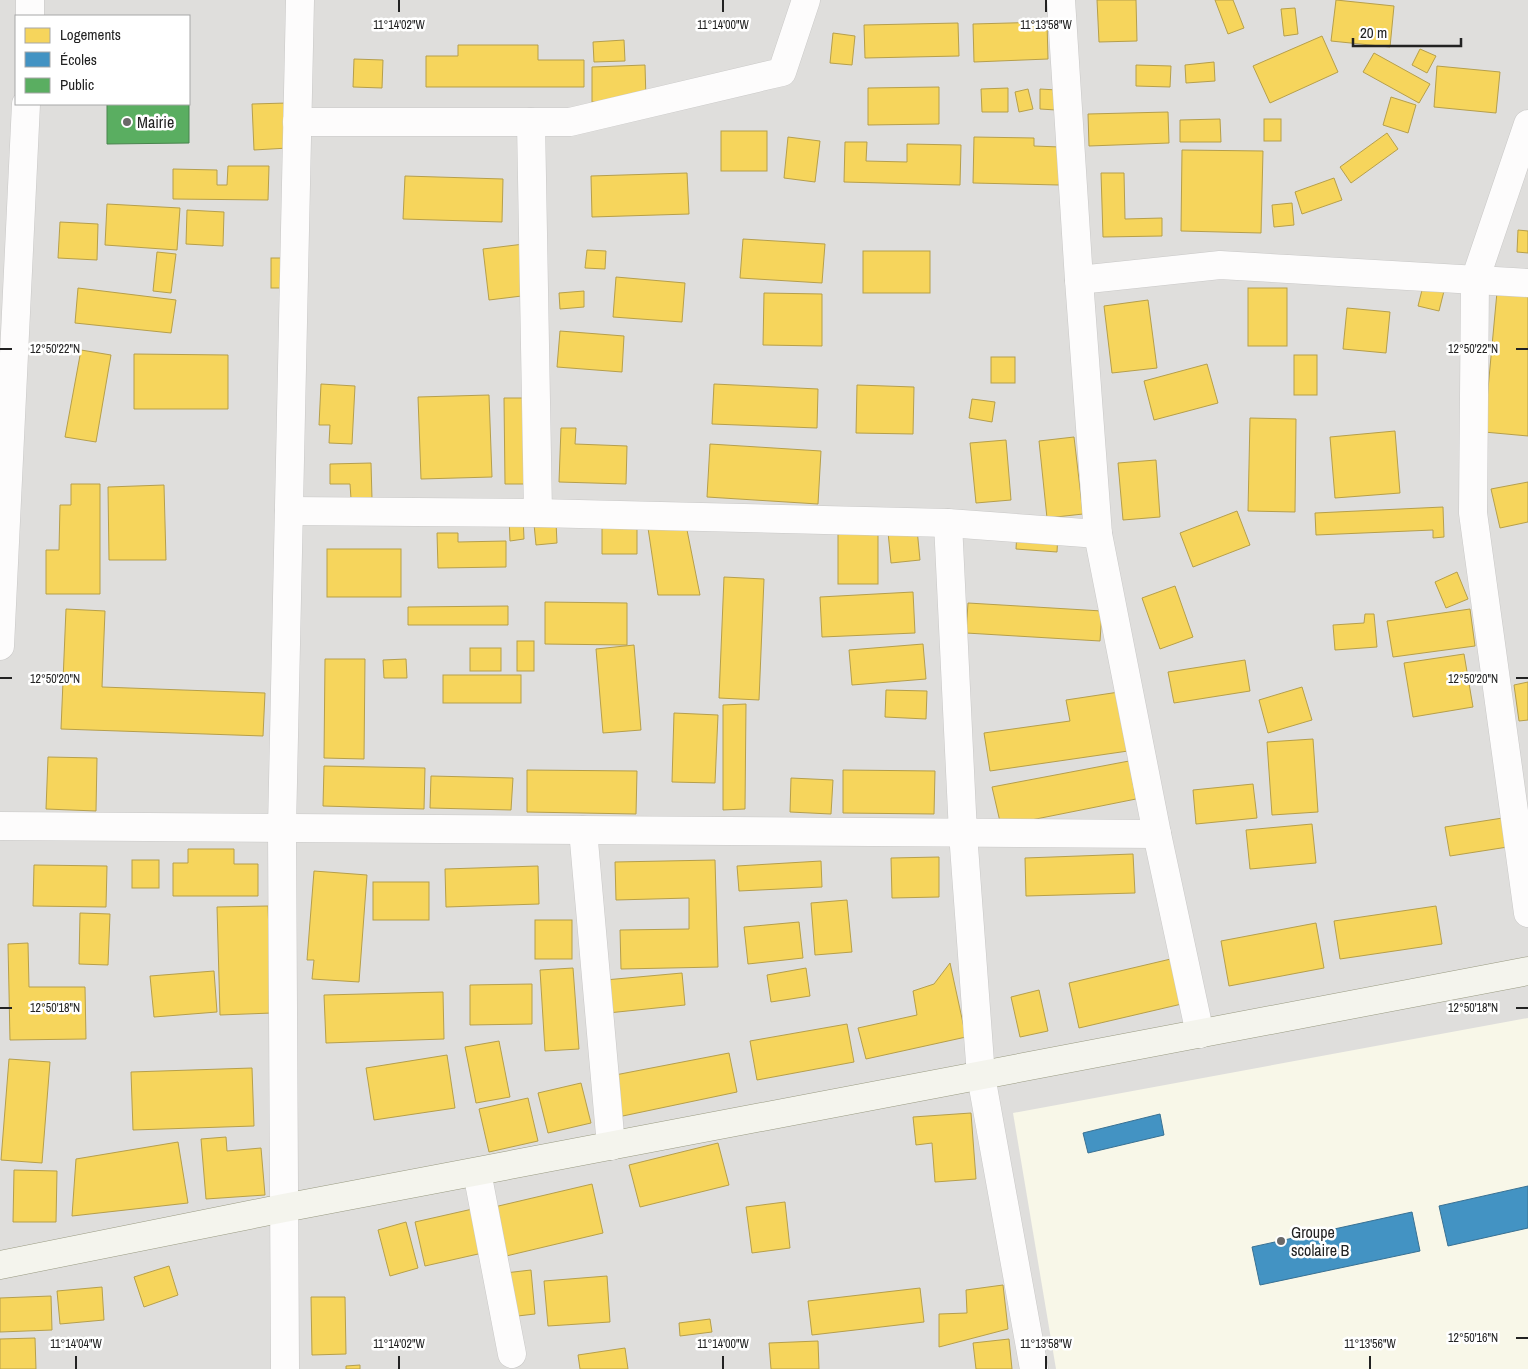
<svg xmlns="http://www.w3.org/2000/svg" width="1528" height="1369" font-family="'Archivo Narrow',sans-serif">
<rect width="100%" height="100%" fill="#f0eeeb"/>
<!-- residential -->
<path fill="#dfdedc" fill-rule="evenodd" d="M0,0H1528V1369H0ZM16,16H189V104H16Z"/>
<!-- education -->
<path fill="#f8f7e8" d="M1528,1018V1369H1056L1013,1113Z"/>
<!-- homes -->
<g fill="#f6d55c" stroke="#b69f4b">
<path d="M1097,0H1136L1137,41L1099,42Z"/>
<path d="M1215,0H1233L1244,28L1228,34Z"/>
<path d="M1336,0L1394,6L1390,47L1331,41Z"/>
<path d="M1295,8L1298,34L1284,36L1281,9Z"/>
<path d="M1047,22L1048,59L974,62L973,24Z"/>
<path d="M958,23L959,56L865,58L864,25Z"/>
<path d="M833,33L855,36L852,65L830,63Z"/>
<path d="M1322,36L1338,72L1270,103L1253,66Z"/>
<path d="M624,40L625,61L594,62L593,42Z"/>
<path d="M458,45H538V60H584V87H426V56H458Z"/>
<path d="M1420,49L1436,56L1427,73L1412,65Z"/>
<path d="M1374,53L1430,84L1419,103L1363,72Z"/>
<path d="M354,59L383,60L382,88L353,87Z"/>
<path d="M1214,62L1215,81L1186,83L1185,65Z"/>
<path d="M645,65L646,100L592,102V67Z"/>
<path d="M1136,65L1171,66L1170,87L1136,86Z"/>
<path d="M1437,66L1500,72L1496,113L1434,107Z"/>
<path d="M939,87V124L868,125V88Z"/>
<path d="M1008,88V112H982L981,89Z"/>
<path d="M1028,89L1033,109L1019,112L1015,92Z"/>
<path d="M1040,89L1057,90L1056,110L1040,109Z"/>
<path d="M1391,97L1416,105L1408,133L1383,125Z"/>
<path d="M287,103L288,148L254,150L252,104Z"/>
<path d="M1168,112L1169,143L1089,146L1088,114Z"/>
<path d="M1220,119L1221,142H1180V120Z"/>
<rect x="1264" y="119" width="17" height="22"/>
<rect x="721" y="131" width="46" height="40"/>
<path d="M1387,133L1398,149L1351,183L1340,167Z"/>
<path d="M788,137L820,141L815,182L784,178Z"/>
<path d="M974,137L1034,138V146L1060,147L1059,185L973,183Z"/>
<path d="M845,142H867L866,161L907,162V144L961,145L960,185L844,182Z"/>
<path d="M1182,150L1263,151L1261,233L1181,231Z"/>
<path d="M228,166H269L268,200L173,199V169L217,170V185H227Z"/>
<path d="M687,173L689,214L592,217L591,176Z"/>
<path d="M1101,173H1124L1125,219L1162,218V236L1103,237Z"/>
<path d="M405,176L503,179L502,222L403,219Z"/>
<path d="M1334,178L1342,200L1302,214L1295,192Z"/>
<path d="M1292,203L1294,225L1274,227L1272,205Z"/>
<path d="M107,204L180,208L177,250L105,245Z"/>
<path d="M187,210L224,212L223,246L186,244Z"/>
<path d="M60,222L98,224L97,260L58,258Z"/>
<path d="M1518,230L1528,231V253L1517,252Z"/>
<path d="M743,239L825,244L822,283L740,278Z"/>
<path d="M524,244L530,295L489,300L483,249Z"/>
<path d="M587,250L606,251L605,269L585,268Z"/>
<rect x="863" y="251" width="67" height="42"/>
<path d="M157,252L176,254L171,293L153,291Z"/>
<rect x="271" y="258" width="10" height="30"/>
<path d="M616,277L685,283L682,322L613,317Z"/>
<path d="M1423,286L1444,291L1439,311L1418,306Z"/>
<path d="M78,288L176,300L171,333L75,323Z"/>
<rect x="1248" y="288" width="39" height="58"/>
<path d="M584,291V307L560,309L559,293Z"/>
<path d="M1497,292L1528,295V436L1484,432Z"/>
<path d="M764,293L822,294V346L763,345Z"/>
<path d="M1148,300L1157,368L1112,373L1104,306Z"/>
<path d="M1347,308L1390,312L1386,353L1343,349Z"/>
<path d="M560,331L624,336L622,372L557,367Z"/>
<path d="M81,350L111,355L96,442L65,437Z"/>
<path d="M134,354L228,355V409H134Z"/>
<rect x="1294" y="355" width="23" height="40"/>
<rect x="991" y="357" width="24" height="26"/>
<path d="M1207,364L1218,403L1154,420L1144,381Z"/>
<path d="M321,384L355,386L352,444L329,443L330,425H319Z"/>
<path d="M714,384L818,389L817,428L712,424Z"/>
<path d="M857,385L914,387L913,434L856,433Z"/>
<path d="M489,395L492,477L421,479L418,397Z"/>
<path d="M504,398H534V484H505Z"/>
<path d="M972,399L995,402L992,422L969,418Z"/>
<path d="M1250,418L1296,419L1295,512L1248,511Z"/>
<path d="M561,428H576L575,444L627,446L626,484L559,482Z"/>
<path d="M1395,431L1400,493L1335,498L1330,437Z"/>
<path d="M1074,437L1083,514L1047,518L1039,441Z"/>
<path d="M1006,440L1011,500L976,503L970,443Z"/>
<path d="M710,444L821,451L818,504L707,497Z"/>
<path d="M1156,460L1160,517L1123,520L1118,463Z"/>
<path d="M371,463L372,499H351L350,484H330V464Z"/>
<path d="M1528,482V522L1500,528L1491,489Z"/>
<path d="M71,484H100V594H46V550H59L60,505H71Z"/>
<path d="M164,485L166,560H109L108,487Z"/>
<path d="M1443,507L1444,537L1433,538V530L1316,535L1315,513Z"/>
<path d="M1237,511L1250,545L1193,567L1180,533Z"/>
<path d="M523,516L524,539L510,541L509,517Z"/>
<path d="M556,522L557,543L536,545L534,524Z"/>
<rect x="838" y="524" width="40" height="60"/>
<path d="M686,525L700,595H658L648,528Z"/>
<path d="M602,526L637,528V554H602Z"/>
<path d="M917,529L920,560L891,563L888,532Z"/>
<path d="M1017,531L1058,534L1057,552L1016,549Z"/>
<path d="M437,533H458V542L506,541V567L438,568Z"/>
<rect x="327" y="549" width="74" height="48"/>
<path d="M1457,572L1468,599L1446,608L1435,582Z"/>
<path d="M724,577L764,579L759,700L719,698Z"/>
<path d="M1175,586L1193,637L1160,649L1142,598Z"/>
<path d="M913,592L915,633L822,637L820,597Z"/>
<path d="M545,602L627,603V645L545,644Z"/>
<path d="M968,603L1102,611L1100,641L966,633Z"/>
<path d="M508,606V625H408V607Z"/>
<path d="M66,609L105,611L102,687L265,693L263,736L61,729Z"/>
<path d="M1470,609L1475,646L1393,657L1387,621Z"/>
<path d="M1365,614H1374L1377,647L1335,650L1333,625L1364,623Z"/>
<rect x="517" y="641" width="17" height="30"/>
<path d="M923,644L926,679L852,685L849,650Z"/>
<path d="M634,645L641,730L603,733L596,649Z"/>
<rect x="470" y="648" width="31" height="23"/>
<path d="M1464,654L1473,707L1413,717L1404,663Z"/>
<path d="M325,659H365L364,759L324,758Z"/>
<path d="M406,659L407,678H384L383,660Z"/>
<path d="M1245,660L1250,691L1174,703L1168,672Z"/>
<rect x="443" y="675" width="78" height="28"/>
<path d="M1528,682V720L1519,721L1514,685Z"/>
<path d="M1302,687L1312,720L1268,733L1259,700Z"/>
<path d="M886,690L927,691L926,719L885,717Z"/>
<path d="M1119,692L1128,751L990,771L984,733L1070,721L1066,700Z"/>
<path d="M746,704L745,809L723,810V705Z"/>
<path d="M674,713L718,715L715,783L672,782Z"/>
<path d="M1313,739L1318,812L1272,815L1267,742Z"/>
<path d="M48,757L97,758L96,811L46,809Z"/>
<path d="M1129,761L1136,799L1001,826L992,787Z"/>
<path d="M324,766L425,768L424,809L323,806Z"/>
<path d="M527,770L637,771L636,814L527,812Z"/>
<path d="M843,770L935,771L934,814L843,813Z"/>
<path d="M431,776L513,778L511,810L430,808Z"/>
<path d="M791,778L833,780L831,814L790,812Z"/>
<path d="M1253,784L1257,818L1196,824L1193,790Z"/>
<path d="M1509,817L1514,846L1450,856L1445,827Z"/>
<path d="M1312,824L1316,863L1250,869L1246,830Z"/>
<path d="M188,849H234V864H258V896H173V863H188Z"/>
<path d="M1133,854L1135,893L1026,896L1025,858Z"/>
<path d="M939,857V897L892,898L891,858Z"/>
<rect x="132" y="860" width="27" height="28"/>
<path d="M715,860L718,967L621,969L620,930L689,929V898L616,900L615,862Z"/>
<path d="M821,861L822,887L739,891L737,866Z"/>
<path d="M34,865L107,866L106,907L33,906Z"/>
<path d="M538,866L539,904L446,907L445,869Z"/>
<path d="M314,871L367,875L359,982L312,979L314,960H307Z"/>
<rect x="373" y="882" width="56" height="38"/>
<path d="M847,900L852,952L815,955L811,903Z"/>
<path d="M268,906L272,1013L220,1015L217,907Z"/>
<path d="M1436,906L1442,944L1340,959L1334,921Z"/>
<path d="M80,913L110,914L108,965L79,964Z"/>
<rect x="535" y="920" width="37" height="39"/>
<path d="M799,922L803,958L748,964L744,927Z"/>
<path d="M1316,923L1324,968L1229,986L1221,941Z"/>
<path d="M28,943L29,987H85L86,1039L10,1040L8,944Z"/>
<path d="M1175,958L1186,1003L1079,1028L1069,983Z"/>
<path d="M950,963L966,1037L866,1059L858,1028L917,1015L913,991L934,984Z"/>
<path d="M573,968L579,1049L545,1051L540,970Z"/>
<path d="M806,968L810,996L771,1002L767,975Z"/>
<path d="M214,971L217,1012L154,1017L150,976Z"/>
<path d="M682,973L685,1005L608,1013L605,980Z"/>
<path d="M532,984V1024L470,1025V985Z"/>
<path d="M1039,990L1048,1031L1020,1037L1011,997Z"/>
<path d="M443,992L444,1039L326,1043L324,995Z"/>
<path d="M847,1024L854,1062L757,1080L750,1041Z"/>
<path d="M499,1041L510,1097L476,1103L465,1047Z"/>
<path d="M729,1053L737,1092L618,1117L610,1076Z"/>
<path d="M447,1055L455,1108L374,1120L366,1068Z"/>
<path d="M9,1059L50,1062L42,1163L1,1160Z"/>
<path d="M252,1068L254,1126L133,1130L131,1072Z"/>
<path d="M581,1083L591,1123L548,1133L538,1093Z"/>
<path d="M528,1098L538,1141L489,1152L479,1109Z"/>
<path d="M971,1113L976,1179L935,1182L932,1143L916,1145L913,1117Z"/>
<path d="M226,1137L227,1151L261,1148L265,1195L206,1199L201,1139Z"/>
<path d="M178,1142L188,1203L72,1216L76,1159Z"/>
<path d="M718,1143L729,1185L640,1207L629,1165Z"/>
<path d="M14,1170L57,1171L56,1222H13Z"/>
<path d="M592,1184L603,1233L502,1257L490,1208Z"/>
<path d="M785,1202L790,1248L752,1253L746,1207Z"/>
<path d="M477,1208L487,1252L425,1266L415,1222Z"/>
<path d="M406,1222L418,1268L390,1276L378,1230Z"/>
<path d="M169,1266L178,1295L144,1307L134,1277Z"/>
<path d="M531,1270L535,1314L509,1317L505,1273Z"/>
<path d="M607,1276L610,1322L548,1326L544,1281Z"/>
<path d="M1003,1285L1008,1329L939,1347V1314L967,1313L966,1290Z"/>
<path d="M102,1287L104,1320L60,1324L57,1291Z"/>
<path d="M920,1288L924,1322L812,1335L808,1301Z"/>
<path d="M51,1296L52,1330L0,1332V1298Z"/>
<path d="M311,1297H345L346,1354L312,1355Z"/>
<path d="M710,1319L712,1332L680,1336L679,1323Z"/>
<path d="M35,1338L36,1369H0V1339Z"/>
<path d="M1009,1339L1012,1369H976L973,1343Z"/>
<path d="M818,1341L819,1369H771L769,1343Z"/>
<path d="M625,1348L628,1369H580L578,1355Z"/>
<path d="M360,1365V1369H346V1366Z"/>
</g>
<!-- schools -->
<g fill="#4393c3" stroke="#397193">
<path d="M1160,1114L1164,1135L1088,1153L1083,1133Z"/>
<path d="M1528,1186V1228L1448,1246L1439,1206Z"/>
<path d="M1412,1212L1420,1251L1260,1285L1252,1247Z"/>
</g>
<!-- public -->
<path fill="#5aae61" stroke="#49844e" d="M189,100V143L107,144V104H189Z"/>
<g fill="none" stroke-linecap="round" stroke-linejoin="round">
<defs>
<g id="street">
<path d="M1061,0L1079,280L1098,534L1157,834L1200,1034"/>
<path d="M30,16V0"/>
<path d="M297,122H570L782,72L806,0"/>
<path d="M531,122L538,513"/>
<path d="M1528,124L1475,280L1473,513L1528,913"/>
<path d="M1079,280L1220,265L1528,283"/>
<path d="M289,511L538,513L948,523L1098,534"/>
<path d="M948,523L963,833L981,1076L1034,1369"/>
<path d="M0,646L26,104"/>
<path d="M0,826L1157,834"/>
<path d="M583,830L611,1146"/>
<path d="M477,1172L512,1354"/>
<path d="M285,1369L282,828L300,0"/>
</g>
<path id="secondary" d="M0,1265L284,1208L1528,971"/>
</defs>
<!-- street casing -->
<use href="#street" stroke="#c9c8c7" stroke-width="29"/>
<!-- secondary casing -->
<use href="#secondary" stroke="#999a82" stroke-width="29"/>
<!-- street -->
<use href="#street" stroke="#fdfcfc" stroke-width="28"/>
<!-- secondary -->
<use href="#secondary" stroke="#f4f4ed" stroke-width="28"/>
</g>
<!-- ticks -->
<path fill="none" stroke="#222" stroke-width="2" d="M399,0V12M723,0V12M1046,0V12M0,349H12M1516,349H1528M0,678H12M1516,678H1528M0,1008H12M1516,1008H1528M1516,1338H1528M76,1356V1369M399,1356V1369M723,1356V1369M1046,1356V1369M1370,1356V1369"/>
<!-- markers -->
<g fill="#6a6968" stroke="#fff" stroke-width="2">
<circle cx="127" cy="122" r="5"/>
<circle cx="1281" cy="1241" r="5"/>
</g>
<g text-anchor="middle" stroke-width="5" stroke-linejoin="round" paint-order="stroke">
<!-- poi labels -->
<g font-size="16" fill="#222" stroke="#fff" text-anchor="start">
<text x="137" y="128">Mairie</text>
<text x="1291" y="1238">Groupe<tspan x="1291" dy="18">scolaire B</tspan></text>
</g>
</g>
<g font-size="12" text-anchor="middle" fill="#222" stroke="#fff" stroke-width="5" stroke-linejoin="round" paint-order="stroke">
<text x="399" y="29">11°14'02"W</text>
<text x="723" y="29">11°14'00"W</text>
<text x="1046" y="29">11°13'58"W</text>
<text x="55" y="353">12°50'22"N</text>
<text x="1473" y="353">12°50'22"N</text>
<text x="55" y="683">12°50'20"N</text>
<text x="1473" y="683">12°50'20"N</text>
<text x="55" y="1012">12°50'18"N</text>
<text x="1473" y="1012">12°50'18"N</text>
<text x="1473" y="1342">12°50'16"N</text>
<text x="76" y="1348">11°14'04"W</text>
<text x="399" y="1348">11°14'02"W</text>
<text x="723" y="1348">11°14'00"W</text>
<text x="1046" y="1348">11°13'58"W</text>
<text x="1370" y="1348">11°13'56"W</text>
</g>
<!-- legend -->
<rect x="15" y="15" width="175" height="90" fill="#ffffff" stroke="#a7a7a7"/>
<rect x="25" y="28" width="25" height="15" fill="#f6d55c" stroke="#a7a7a7"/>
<text x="60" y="40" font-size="15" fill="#222222">Logements</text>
<rect x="25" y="52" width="25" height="15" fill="#4393c3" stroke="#a7a7a7"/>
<text x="60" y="65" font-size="15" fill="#222222">Écoles</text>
<rect x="25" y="78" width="25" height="15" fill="#5aae61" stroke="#a7a7a7"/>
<text x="60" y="90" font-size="15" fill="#222222">Public</text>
<!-- scale -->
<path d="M1353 38v8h108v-8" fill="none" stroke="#222222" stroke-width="2.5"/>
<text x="1360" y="38" font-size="15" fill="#222222" stroke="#ffffff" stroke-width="4" paint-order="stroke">20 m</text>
</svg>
